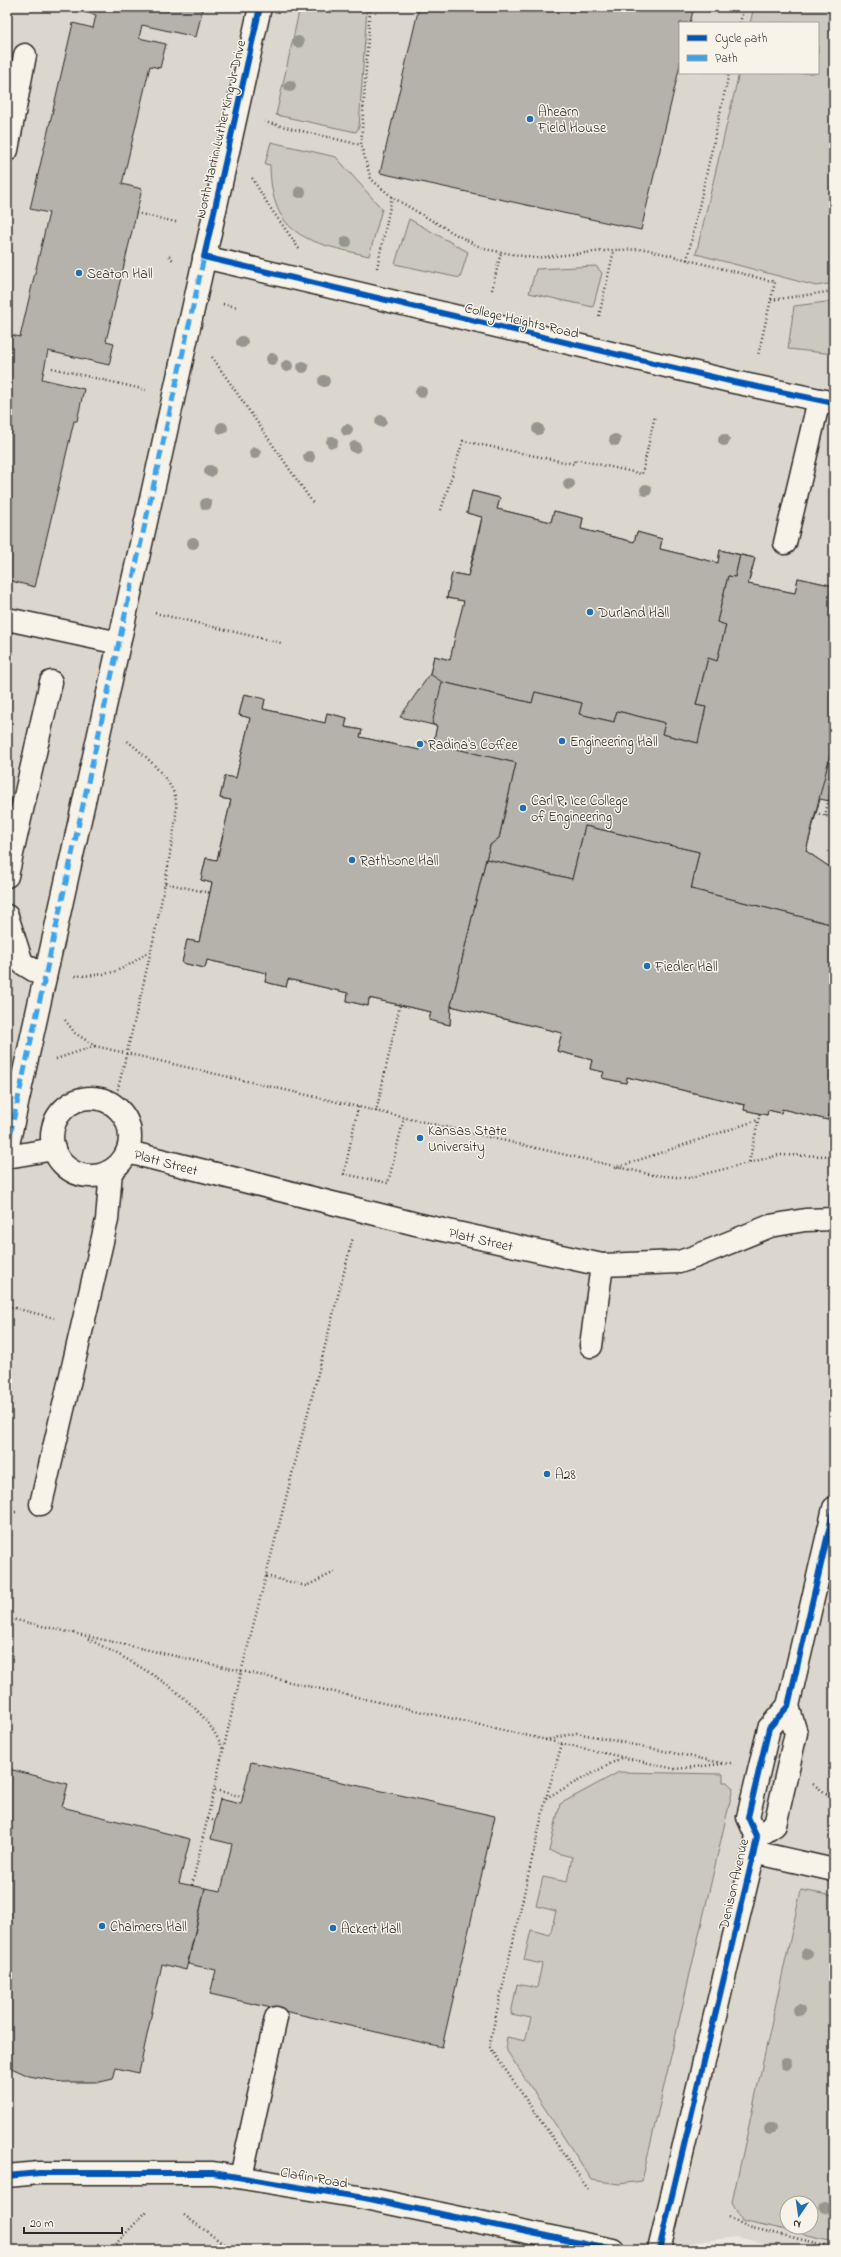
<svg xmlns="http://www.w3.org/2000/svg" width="841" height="2257" font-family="'Indie Flower',sans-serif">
<rect width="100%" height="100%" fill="#ebe7dd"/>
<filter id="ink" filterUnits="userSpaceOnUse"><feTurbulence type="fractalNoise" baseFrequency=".025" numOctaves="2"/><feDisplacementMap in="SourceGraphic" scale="8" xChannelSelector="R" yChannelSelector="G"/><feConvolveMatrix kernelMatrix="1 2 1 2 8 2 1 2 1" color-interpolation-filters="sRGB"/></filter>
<g filter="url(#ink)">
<!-- built -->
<path fill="#dbd7ce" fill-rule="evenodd" d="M7,7H834V2250H793L737,2237L695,2242L677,2250H7ZM680,23H818V73H680ZM787,2203H811V2227H787Z"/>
<!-- green -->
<g fill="#cbc8bf" stroke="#7b7a75" fill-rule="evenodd">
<path d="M300,7H367L359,127L356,132L276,115Z"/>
<path d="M754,7H834V283L816,286L696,254L739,73H818V23H750Z"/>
<path d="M271,142L336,157L382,209L369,256C309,242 271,238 270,165L265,164Z"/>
<path d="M409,219L468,252L460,278L395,264Z"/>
<path d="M596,266L602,273L593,307L529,293L536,269Z"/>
<path d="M834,301V354L788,349L794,306Z"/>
<path d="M619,1772L723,1774V1782H727L733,1788L642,2181L619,2184L592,2180L505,2048L507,2037L525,2041L531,2018L511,2014L517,1984L537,1988L542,1964L524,1960L531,1930L550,1935L556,1911L536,1906L543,1877L567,1882L572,1857L549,1851L560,1804Z"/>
<path d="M801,1890L834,1896V2241L742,2220L732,2202ZM787,2203H811V2227H787Z"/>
</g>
<!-- building -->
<g fill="#b5b2ab" stroke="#2b2b2b">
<path d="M60,7H203L196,37L142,25L139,38L166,44L160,68L150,66L122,184L142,189L106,341L114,343L109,365L48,351L42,379L84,389L77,421H74L35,587L7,580V334L20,337L49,213L30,209L73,23L93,28L96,15Z"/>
<path d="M419,7H694L690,23H680V65L641,230L380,173Z"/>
<path d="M472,491L500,498L497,509L551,522L554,511L583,518L581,529L634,542L637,532L662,539L660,549L718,563L720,550L755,558L748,584L795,593L798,578L834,586V802L820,799L806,851L834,870V1096L828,1120L782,1109L781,1113L768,1110L767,1115L744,1110L745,1105L627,1077L626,1083L602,1078L604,1072L590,1069L592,1060L557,1051L562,1033L451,1006L450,1025L429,1020L431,1012L369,998L368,1006L347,1001L348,993L288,979L286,987L265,982L267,973L207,960L205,968L182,963L187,940L199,942L212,883L201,880L206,858L217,860L231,800L220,798L225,776L236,778L250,718L239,715L244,694L265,699L263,709L325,723L327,713L347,718L345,727L362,730L360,737L419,750L422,741L433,744L437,726L400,717L430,674L434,656L450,660L464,601L447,598L452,573L468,576L482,517L467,513Z"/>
<path d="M472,491L500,498L497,509L551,522L554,511L583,518L581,529L634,542L637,532L662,539L660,549L718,563L720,550L740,555L735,577L728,576L717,622L726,625L717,661L708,658L696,705L706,707L698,743L662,734L665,723L617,711L614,722L579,714L582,703L535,692L532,703L442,682L430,674L434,656L450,660L456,632L464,601L447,598L452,573L468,576L476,548L482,517L467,513Z"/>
<path d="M740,555L755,558L748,584L795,593L798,578L834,586V739L806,851L834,870V925L691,889L699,852L585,826L572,879L486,859L490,845L499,838L516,763L433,744L437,726L432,724L442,682L532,703L535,692L582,703L579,714L614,722L617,711L665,723L662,734L698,743L706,707L696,705L708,658L717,661L726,625L717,622L728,576L735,577Z"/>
<path d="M244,694L265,699L263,709L325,723L327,713L347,718L345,727L362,730L360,737L419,750L422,741L516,763L499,838L490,845L486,859L451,1006L450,1025L429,1020L431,1012L369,998L368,1006L347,1001L348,993L288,979L286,987L265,982L267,973L207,960L205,968L182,963L187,940L199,942L212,883L201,880L206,858L217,860L231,800L220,798L225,776L236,778L250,718L239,715Z"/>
<path d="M585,826L699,852L691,889L834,925V1096L828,1120L782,1109L781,1113L768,1110L767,1115L744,1110L745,1105L627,1077L626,1083L602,1078L604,1072L590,1069L592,1060L557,1051L562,1033L451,1006L486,859L572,879Z"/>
<path d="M251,1762L495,1816L442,2047L210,1994L216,1970L188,1964L205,1888L221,1891L232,1844L211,1839L220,1799L241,1804Z"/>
<path d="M9,1769L68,1784L62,1807L190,1839L179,1883L205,1888L186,1970L162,1964L139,2073L116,2068L113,2079L100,2082H62L29,2076L7,2066V1776Z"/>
</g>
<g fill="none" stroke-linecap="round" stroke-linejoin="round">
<defs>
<g id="minor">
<path d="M7,150L25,55"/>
<path d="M204,257L734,382L834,403"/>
<path d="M785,543L819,400"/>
<path d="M7,619L119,643"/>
<path d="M7,876L51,682"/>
<path d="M7,916L22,963L45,977"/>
<circle cx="91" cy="1137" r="39"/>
<path d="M7,1149L260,7"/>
<path d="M128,1152L416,1224L602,1265L679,1262L694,1257L770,1226L805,1220L834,1219"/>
<path d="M7,1157L54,1149"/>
<path d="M591,1346L602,1265"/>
<path d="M41,1504L107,1220L111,1171"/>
<path d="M757,1837L775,1825L796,1733L788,1706"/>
<path d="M754,1852L834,1870"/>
<path d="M7,2176L39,2173H213L365,2198L613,2250"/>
<path d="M241,2177L276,2018"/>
<path d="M659,2250L754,1852L757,1837L748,1817L769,1728L788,1706L834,1508"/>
</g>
</defs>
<!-- minor casing -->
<use href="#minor" stroke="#2b2b2b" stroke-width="25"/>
<!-- path -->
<g stroke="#2b2b2b" stroke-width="2.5" stroke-dasharray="1 3" stroke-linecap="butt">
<path d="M370,7L361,145L371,179L392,197L455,234L484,249L534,258L614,250L645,249L775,282L758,355"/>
<path d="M740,23L744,7"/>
<path d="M264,122L361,145"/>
<path d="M252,178L269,206L300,250"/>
<path d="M136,213L176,222"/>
<path d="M169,256L174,261"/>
<path d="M687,260L729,73"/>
<path d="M377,268L392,197"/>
<path d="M492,290L501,252"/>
<path d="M771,300L834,291"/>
<path d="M223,304L237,307"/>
<path d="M599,316L614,250"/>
<path d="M212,357L313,503"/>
<path d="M52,368L146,390"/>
<path d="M441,510L463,441L574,464L575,459L642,474L655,415"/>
<path d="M155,613L281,643"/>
<path d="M815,813L834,818"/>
<path d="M825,816L834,777"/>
<path d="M165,883L210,893"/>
<path d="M75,976C111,975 120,973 149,951"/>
<path d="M65,1020L75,1033L95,1046L653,1175L689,1178L779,1155L834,1156"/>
<path d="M56,1059L95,1046"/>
<path d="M114,1105C134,1022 156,938 170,854C172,838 179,812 175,796C169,777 142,752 126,740"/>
<path d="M358,1107L344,1174L388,1183L404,1118"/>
<path d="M376,1112L400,1005"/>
<path d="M749,1162L760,1113"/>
<path d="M615,1168L758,1120"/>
<path d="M7,1306L54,1318"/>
<path d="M7,1513L16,1512"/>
<path d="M266,1576L306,1586L335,1572"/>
<path d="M7,1618L675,1769L731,1763"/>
<path d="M88,1639C134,1662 204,1698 223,1750"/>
<path d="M545,1740L577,1733L722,1763"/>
<path d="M562,1744L546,1798L489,2046L588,2189"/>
<path d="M813,1784L834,1799"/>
<path d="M215,1790L243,1797"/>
<path d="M546,1798L623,1757"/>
<path d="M208,1819L215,1821"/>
<path d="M192,1885L242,1669L353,1237"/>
<path d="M184,2215L232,2250"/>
<path d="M729,2217L748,2227L834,2247"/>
<path d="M110,2250L147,2211"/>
</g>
<!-- minor -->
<use href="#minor" stroke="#f7f3e8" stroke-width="22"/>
<!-- quiet -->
<path stroke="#3ea3eb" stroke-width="5" stroke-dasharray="10 5" stroke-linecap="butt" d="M7,1149L204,257"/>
<defs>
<g id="cycleway">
<path d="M260,7L204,257L734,382L834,403"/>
<path d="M7,2176L39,2173H213L365,2198L613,2250"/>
<path d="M659,2250L754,1852L757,1837L748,1817L769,1728L788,1706L834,1508"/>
</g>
</defs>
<!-- cycleway casing -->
<use href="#cycleway" stroke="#f7f3e8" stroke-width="8"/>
<!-- cycleway -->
<use href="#cycleway" stroke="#0057b8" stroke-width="6"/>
</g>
<!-- trees -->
<g fill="#97958f">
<circle cx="298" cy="42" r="6"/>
<circle cx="290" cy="86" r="6"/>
<circle cx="300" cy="192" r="6"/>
<circle cx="346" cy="242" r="6"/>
<circle cx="242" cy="342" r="6"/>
<circle cx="272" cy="359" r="6"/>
<circle cx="287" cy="366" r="6"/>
<circle cx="303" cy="367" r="6"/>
<circle cx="324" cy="381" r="6"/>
<circle cx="421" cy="392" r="6"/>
<circle cx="381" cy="421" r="6"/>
<circle cx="222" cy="428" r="6"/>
<circle cx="538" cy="429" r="6"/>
<circle cx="347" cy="430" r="6"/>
<circle cx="615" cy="440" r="6"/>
<circle cx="724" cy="440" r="6"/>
<circle cx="332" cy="442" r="6"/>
<circle cx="355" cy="447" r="6"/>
<circle cx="255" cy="453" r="6"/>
<circle cx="309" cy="457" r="6"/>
<circle cx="210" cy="471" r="6"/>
<circle cx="569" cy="484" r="6"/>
<circle cx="646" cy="490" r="6"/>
<circle cx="206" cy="504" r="6"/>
<circle cx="193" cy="543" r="6"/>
<circle cx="807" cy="1954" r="6"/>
<circle cx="799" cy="2010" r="6"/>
<circle cx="786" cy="2064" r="6"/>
<circle cx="770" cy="2129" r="6"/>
<circle cx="824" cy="2208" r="6"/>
</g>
</g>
<!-- markers -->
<g fill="#1f6fb2" stroke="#f7f3e8" stroke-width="1.5">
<circle cx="530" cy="119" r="4"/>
<circle cx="79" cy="273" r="4"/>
<circle cx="590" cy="612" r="4"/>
<circle cx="562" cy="741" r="4"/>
<circle cx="420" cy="744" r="4"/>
<circle cx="523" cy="808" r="4"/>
<circle cx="352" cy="860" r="4"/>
<circle cx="647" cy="966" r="4"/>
<circle cx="420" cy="1138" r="4"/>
<circle cx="547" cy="1474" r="4"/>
<circle cx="102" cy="1926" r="4"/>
<circle cx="333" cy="1928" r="4"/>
</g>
<g text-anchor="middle" stroke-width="3" stroke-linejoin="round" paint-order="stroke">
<!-- poi labels -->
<g font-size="14" fill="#2b2b2b" stroke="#f7f3e8" text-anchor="start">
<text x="538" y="116">Ahearn<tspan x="538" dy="16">Field House</tspan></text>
<text x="87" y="278">Seaton Hall</text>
<text x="598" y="617">Durland Hall</text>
<text x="570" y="746">Engineering Hall</text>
<text x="428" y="749">Radina's Coffee</text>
<text x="531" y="805">Carl R. Ice College<tspan x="531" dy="16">of Engineering</tspan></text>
<text x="360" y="865">Rathbone Hall</text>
<text x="655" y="971">Fiedler Hall</text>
<text x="428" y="1135">Kansas State<tspan x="428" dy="16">University</tspan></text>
<text x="555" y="1479">A28</text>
<text x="110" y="1931">Chalmers Hall</text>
<text x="341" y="1933">Ackert Hall</text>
</g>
<!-- street labels -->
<g font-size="14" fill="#2b2b2b" stroke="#f7f3e8">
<text transform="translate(220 129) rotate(-77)" y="5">North Martin Luther King Jr Drive</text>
<text transform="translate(522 320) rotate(13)" y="5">College Heights Road</text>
<text transform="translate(166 1162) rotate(15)" y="5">Platt Street</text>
<text transform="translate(481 1239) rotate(13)" y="5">Platt Street</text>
<text transform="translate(733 1884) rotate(-77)" y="5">Denison Avenue</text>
<text transform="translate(314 2177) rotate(10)" y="5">Claflin Road</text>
</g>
</g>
<!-- margin -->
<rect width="841" height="2257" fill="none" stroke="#f7f3e8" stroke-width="24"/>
<rect x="12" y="12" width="817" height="2233" fill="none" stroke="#2b2b2b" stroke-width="1.5" filter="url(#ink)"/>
<!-- legend -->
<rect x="679" y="22" width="140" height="52" fill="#f7f3e8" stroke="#a5a39c"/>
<rect x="687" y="35" width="20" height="6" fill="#0057b8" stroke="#a5a39c"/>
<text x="715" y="42" font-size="12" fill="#2b2b2b">Cycle path</text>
<rect x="687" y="55" width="20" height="6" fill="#3ea3eb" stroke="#a5a39c"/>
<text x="715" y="62" font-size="12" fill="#2b2b2b">Path</text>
<!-- north arrow -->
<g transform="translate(799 2215) rotate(193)"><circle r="19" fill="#f7f3e8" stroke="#a5a39c"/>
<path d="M0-3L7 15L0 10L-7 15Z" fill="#1f6fb2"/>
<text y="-6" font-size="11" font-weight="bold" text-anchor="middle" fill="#2b2b2b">N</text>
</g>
<!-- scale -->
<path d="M24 2227v6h98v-6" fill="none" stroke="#2b2b2b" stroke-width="2"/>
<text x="30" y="2227" font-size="12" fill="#2b2b2b" stroke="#f7f3e8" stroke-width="3" paint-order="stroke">20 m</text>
</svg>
